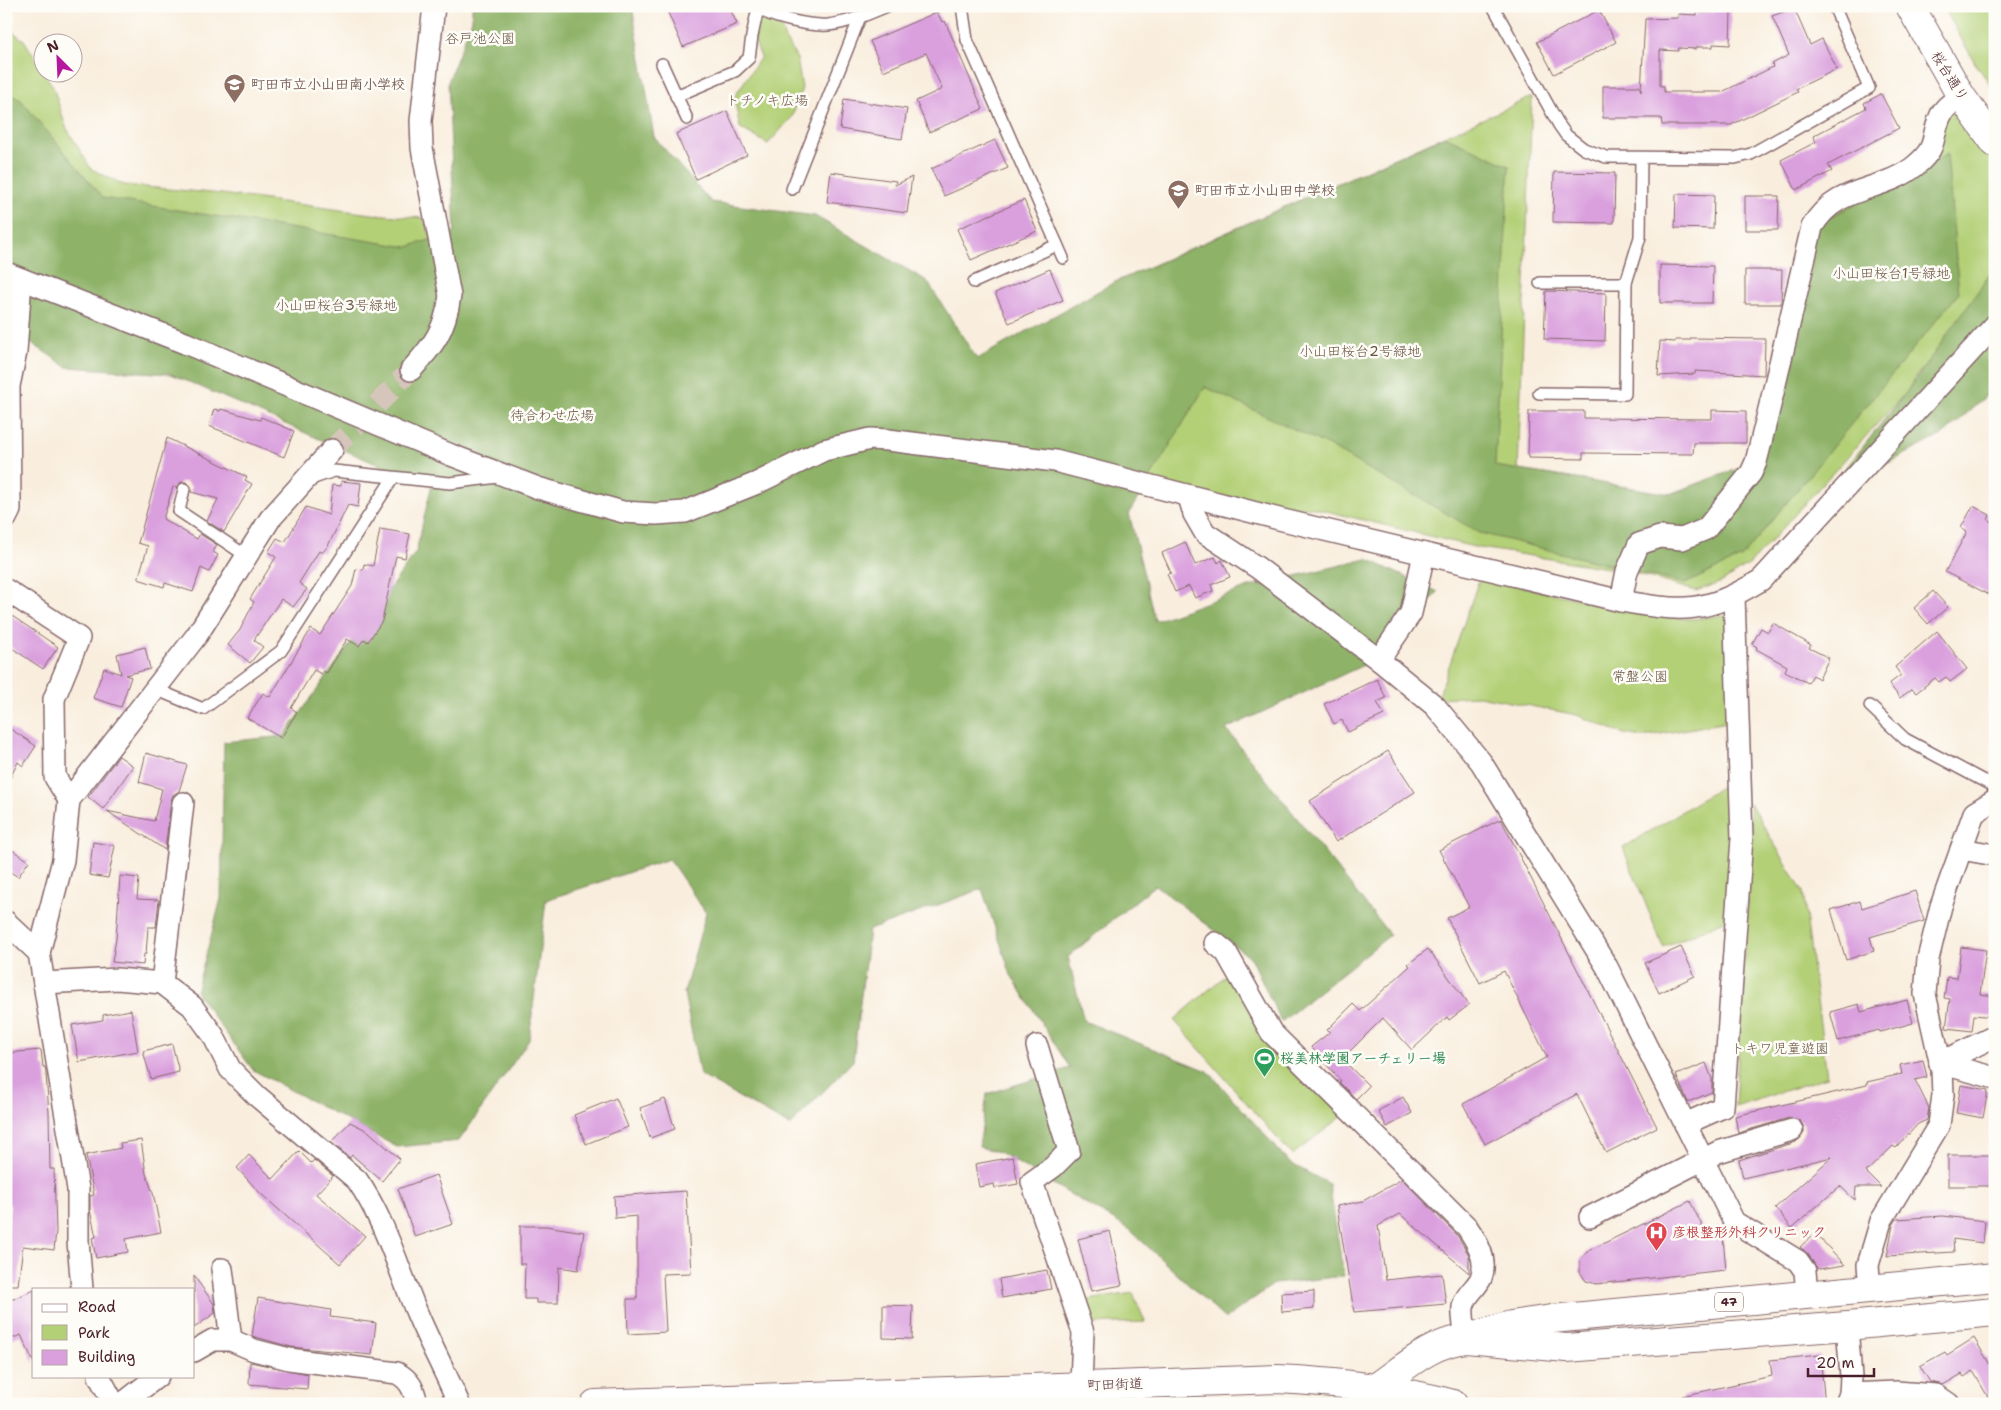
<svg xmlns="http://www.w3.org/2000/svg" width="2001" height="1410" font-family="'Shantell Sans','Klee One',sans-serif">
<rect width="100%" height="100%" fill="#fdfcf7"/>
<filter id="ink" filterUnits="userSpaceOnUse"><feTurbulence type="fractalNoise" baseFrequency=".02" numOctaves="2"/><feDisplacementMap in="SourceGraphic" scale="10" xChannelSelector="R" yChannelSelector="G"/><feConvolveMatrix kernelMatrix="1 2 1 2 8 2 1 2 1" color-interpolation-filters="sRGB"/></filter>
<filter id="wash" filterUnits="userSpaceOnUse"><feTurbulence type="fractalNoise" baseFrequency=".0096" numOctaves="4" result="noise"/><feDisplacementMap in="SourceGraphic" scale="20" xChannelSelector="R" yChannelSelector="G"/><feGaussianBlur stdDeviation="1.12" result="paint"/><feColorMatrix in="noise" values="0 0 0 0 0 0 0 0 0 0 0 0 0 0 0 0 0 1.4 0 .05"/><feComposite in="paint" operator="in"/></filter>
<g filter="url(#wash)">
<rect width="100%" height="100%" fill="#f9eede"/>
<!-- green -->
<g fill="#b3d077" stroke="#7e7851">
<path d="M1943,6H1995V91L1975,63Z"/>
<path d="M758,8L778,18L785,39L797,59L802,88L792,117L768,144L740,128L734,97L761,57L752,36Z"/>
<path d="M6,27L24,40L53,87L66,127L91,169L124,185L222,194L371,214L423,218L448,279L6,273Z"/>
<path d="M1961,96L1995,143V289L1915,377L1908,390L1750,564L1722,582L1696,591L1627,571L1474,547L1314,508L1189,497L1055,461L1113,283L1532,97L1518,470L1670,494L1756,462L1812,227L1900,174Z"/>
<path d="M1480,577L1657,617L1694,619L1724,615L1731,624L1733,721L1643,737L1624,734L1577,715L1479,696L1438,698Z"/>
<path d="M1732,780L1734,840L1727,920L1663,947L1623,848Z"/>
<path d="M1750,803L1803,892L1827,1077L1735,1107L1751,836Z"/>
<path d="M1227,974L1343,1116L1292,1155L1174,1020Z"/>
<path d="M1133,1293L1145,1322L1090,1324L1082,1301Z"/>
</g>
<!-- forest -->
<g fill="#8eb268" stroke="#6c684a">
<path d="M472,6H632L654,137L711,202L815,216L927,281L977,359L1113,283L1445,136L1509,166L1495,466L1670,494L1756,462L1812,227L1947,154L1959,293L1742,557L1685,584L1480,533L1327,445L1205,387L1129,513L1155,621L1249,587L1367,559L1438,592L1370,662L1226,729L1390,935L1281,1022L1252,959L1155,885L1068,957L1084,1021L1208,1071L1290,1163L1329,1184L1344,1276L1274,1284L1225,1319L1129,1229L999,1152L979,1147L987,1094L1070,1068L1011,975L982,889L869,930L853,1061L790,1126L700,1075L684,993L706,913L669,859L546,900L529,1040L459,1141L397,1147L253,1070L196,992L221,899L224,742L284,736L416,552L434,475L390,470L171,374L67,367L6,326V93L20,99L103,198L407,247L455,232L448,82L472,20Z"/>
<path d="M1995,267V388L1944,434L1823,497L1908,390Z"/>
</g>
<g id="blocks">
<!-- building -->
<g fill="#daa0de">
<path d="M665,6H729L737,24L683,47Z"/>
<path d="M1794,8L1810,45L1822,39L1837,69L1796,89L1798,92L1731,125H1662L1661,118H1603V86H1639L1641,91L1645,19L1678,18V14L1697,15V12H1713V10L1731,11L1730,45L1713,44V47H1696V49L1679,48L1678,51L1660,50V86H1664V92H1722L1773,67L1772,64L1789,55L1772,16Z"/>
<path d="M1599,10L1616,42L1554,74L1537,42Z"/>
<path d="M937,12L942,22L945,21L983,109L929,132L916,101L942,89L926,53L883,71L870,41Z"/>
<path d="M1881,94L1899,128L1828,165L1832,171L1796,190L1781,160L1816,142L1813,136L1866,108L1864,103Z"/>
<path d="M844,99L907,109L902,139L840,129Z"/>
<path d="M727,111L747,155L696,179L676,134Z"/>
<path d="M995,140L1008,168L944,196L931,169Z"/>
<path d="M831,172L896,181L895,185L912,177L907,213L827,202Z"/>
<path d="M1554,172L1615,173L1614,223L1553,222Z"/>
<path d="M1676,194L1714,195L1713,229L1675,228Z"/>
<path d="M1745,196H1779L1778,230H1745Z"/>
<path d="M1024,200L1037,231L971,260L957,229Z"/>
<path d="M1660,265L1713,266L1712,303H1660Z"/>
<path d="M1050,269L1063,300L1009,323L995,293Z"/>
<path d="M1745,270H1782L1781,304H1745Z"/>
<path d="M1546,291L1606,293L1605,341L1544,339Z"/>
<path d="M1690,338L1765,339L1764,375L1695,371V374L1658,376L1660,341L1675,342V340H1690Z"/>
<path d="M214,409L220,411L221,409L260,420L261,417L294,431L284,457L209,426Z"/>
<path d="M1712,410L1746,411V443H1694L1693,454L1583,453V459L1528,458L1529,411H1584V418L1712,419Z"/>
<path d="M167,438L247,477L245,480L252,484L224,532L207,521L218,499L191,492V486L186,482H181L177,488L173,487L163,519L197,539L200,534L217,545L213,552L218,555L209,572L201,568L193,592L165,583L164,587L138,579L148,546L138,543Z"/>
<path d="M341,481L361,483L358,507L348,505L328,546L322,553L319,551L299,583L307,589L293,607L281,599L254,640L263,647L250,663L228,645L240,630L254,602L250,599L276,557L268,552L277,538L285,542L306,507L329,515L332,485L341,486Z"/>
<path d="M1973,506L1990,515L1988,520L1995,524V598L1945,572L1967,532L1961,528Z"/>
<path d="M380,529L410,534L405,558L396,556L382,621L368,642L364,639L359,646L347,639L327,673L323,671L321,674L314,670L291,708L297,712L281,738L247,718L263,693L270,697L311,629L320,635L352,586L356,569L363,570L364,564L373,566Z"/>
<path d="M1185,542L1195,565L1215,557L1218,563L1222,560L1230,577L1211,585L1213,591L1195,598L1189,586L1175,592L1167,574L1171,573L1162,553Z"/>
<path d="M1933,591L1948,607L1928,624L1914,608Z"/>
<path d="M6,612L58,647L43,669L6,644Z"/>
<path d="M1773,623L1811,645L1809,648L1829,658L1819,679L1813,675L1808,683L1785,671L1787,666L1756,649L1757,647L1752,644L1761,628L1768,632Z"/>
<path d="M1937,631L1967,669L1950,682L1946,677L1939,682L1935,678L1916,693L1912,689L1900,698L1889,684L1901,675L1895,667Z"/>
<path d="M145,647L150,669L125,675L131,677L121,707L93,698L104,668L121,674L117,654Z"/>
<path d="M1377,679L1386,698L1377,702L1384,715L1348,732L1342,720L1334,724L1324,704Z"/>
<path d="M6,726L36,746L23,766L18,762L6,786Z"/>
<path d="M1388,751L1415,792L1336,842L1310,801Z"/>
<path d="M146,753L187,765L179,791L173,795L171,801L165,850L107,811L154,821L162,789L139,782Z"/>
<path d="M119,756L133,766L103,809L88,797Z"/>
<path d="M1501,819L1657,1127L1606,1153L1577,1094L1485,1144L1463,1104L1547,1057L1504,971L1480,983L1447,918L1469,907L1439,850Z"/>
<path d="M93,842L115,846L108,878L89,875Z"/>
<path d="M6,846L29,861L18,877L6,869Z"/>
<path d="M120,876L139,878L137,899L159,900L156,927H148L146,954H144L143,965L112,962L116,939Z"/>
<path d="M1915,891L1924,921L1870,937L1874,951L1846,960L1831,910L1860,901L1862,908Z"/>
<path d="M1681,947L1695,976L1659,993L1645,963Z"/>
<path d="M1961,947L1986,950L1980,994L1995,996V1017L1974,1015L1972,1031L1946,1028L1950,999L1944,998L1947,977L1957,978Z"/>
<path d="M1428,949L1469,1005L1449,1020L1447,1017L1412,1050L1383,1018L1342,1059L1369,1086L1356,1099L1339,1082L1341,1081L1311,1047L1330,1032L1327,1030L1353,1004L1360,1011L1410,966L1408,964Z"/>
<path d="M1907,1000L1913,1023L1880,1032L1879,1030L1838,1041L1830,1012L1859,1004L1861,1012Z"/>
<path d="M131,1010L138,1051L79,1062L72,1025L103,1020V1015Z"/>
<path d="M172,1044L179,1072L151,1079L143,1051Z"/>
<path d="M41,1050L43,1067H45L46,1074L49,1113L50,1169H54L56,1231L54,1250L23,1246L18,1285H6V1239L10,1205L6,1204V1053Z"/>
<path d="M1923,1060L1927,1077L1915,1080L1929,1108L1927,1120L1918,1124L1896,1148L1893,1146L1866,1172L1881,1187H1856L1855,1200L1840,1186L1792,1228L1775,1208L1832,1157L1743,1178L1739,1160L1796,1142L1804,1133V1127L1800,1121L1789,1118L1738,1133L1735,1116L1867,1085V1082L1902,1074L1900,1065Z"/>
<path d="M1706,1063L1712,1079V1092L1688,1102L1676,1075Z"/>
<path d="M1961,1085L1988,1090L1983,1118L1956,1113Z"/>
<path d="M1403,1097L1412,1113L1387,1127L1378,1111Z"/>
<path d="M616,1098L628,1127L586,1144L574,1115Z"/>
<path d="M665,1099L675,1129L650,1138L640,1108Z"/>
<path d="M350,1122L368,1131L400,1159L382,1181L352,1155L350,1158L331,1142Z"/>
<path d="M141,1140L146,1174L153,1193L161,1232L126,1239L128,1252L96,1258L92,1238L96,1237L90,1210V1196L94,1195L86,1155L121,1148L120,1143Z"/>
<path d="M299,1151L311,1163L314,1160L333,1176L316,1194L365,1236L340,1264L260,1193L237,1168L249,1155L273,1179Z"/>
<rect x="1948" y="1155" width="47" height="31"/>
<path d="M1013,1157L1018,1184L995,1188L994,1184L979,1187L975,1164Z"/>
<path d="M436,1175L453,1224L415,1237L398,1189Z"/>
<path d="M1402,1179L1457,1235L1469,1255V1273L1400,1214L1378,1226L1386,1280L1442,1274L1446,1304L1354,1312L1337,1206L1363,1201Z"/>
<path d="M686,1191L691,1273L663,1274L666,1332L628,1334L627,1299H637V1216L615,1218L614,1196Z"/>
<path d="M1690,1201L1708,1238H1723L1726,1270L1596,1284L1586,1281L1580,1272V1260L1588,1251Z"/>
<path d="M1943,1216L1985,1221L1983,1243L1953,1239L1954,1252L1887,1256L1893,1225L1897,1219Z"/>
<path d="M520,1226H546L584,1232L578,1270L559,1267L558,1303H536V1299H524L525,1264H520Z"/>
<path d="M1110,1231L1122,1285L1091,1291L1078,1239Z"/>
<path d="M1815,1233L1845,1265L1819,1269L1816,1267L1808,1254L1800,1247Z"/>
<path d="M1047,1270L1051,1289L1002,1298L999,1279Z"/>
<path d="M194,1276L214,1304L215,1313L194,1328Z"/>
<path d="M34,1290V1363L21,1335L6,1341V1302Z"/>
<path d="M1314,1291V1309L1282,1312L1281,1293Z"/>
<path d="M258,1298L331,1310L330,1317L376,1323L372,1355L291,1347L252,1336Z"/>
<path d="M883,1305L913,1306L912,1339L883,1338Z"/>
<path d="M1974,1338L1995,1373V1404H1992L1973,1371L1964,1377L1962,1374L1943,1385L1930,1382L1920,1366L1945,1352L1947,1355Z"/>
<path d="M1820,1355L1825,1404H1683L1682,1396L1772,1376L1770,1360Z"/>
<path d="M250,1362L308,1374L307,1389L249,1384Z"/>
</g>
</g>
</g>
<g filter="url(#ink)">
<use href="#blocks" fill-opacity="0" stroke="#87676a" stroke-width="1"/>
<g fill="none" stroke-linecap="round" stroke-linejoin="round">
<!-- street-tunnel -->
<path stroke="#d6c5ba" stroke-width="21" stroke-dasharray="21 11" stroke-linecap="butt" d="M332,450L411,370"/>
<defs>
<g id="lane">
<path d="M758,6C765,18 813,26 828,25C848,23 868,14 887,6"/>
<path d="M962,6L967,40L1063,258"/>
<path d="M1493,6L1559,125L1566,135L1584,149L1606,157L1735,158L1751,154L1869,88L1834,6"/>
<path d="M662,64L687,119"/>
<path d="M676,96L735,71L749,58L752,36L758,8"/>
<path d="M792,189L860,17"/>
<path d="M974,282L1057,245"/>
<path d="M1540,283H1626"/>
<path d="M1539,393L1625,394L1626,283L1640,237L1641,158"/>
<path d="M311,479L334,471L450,483L498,477"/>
<path d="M184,489L179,511L245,555"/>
<path d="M155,689L203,709L281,651L393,478"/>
<path d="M1870,706L1905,739L1995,787"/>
</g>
<g id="street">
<path d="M6,273L185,343L451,455L538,488L623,512L656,514L685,512L757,483L824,450L870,439L888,440L1055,461L1283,520L1621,601C1683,612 1705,614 1761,580L1995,325"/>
<path d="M411,370C434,345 445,330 450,296L422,148L421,121L434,6"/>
<path d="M1189,497L1194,514L1205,533L1258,568L1379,660L1435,706L1481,762L1607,967L1734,1222L1798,1261L1805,1271L1807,1295"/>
<path d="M6,518L10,510L9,386L16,352L21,279"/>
<path d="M6,590L79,638L54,699L55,777L69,800"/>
<path d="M1621,601L1627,571L1639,544L1660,537L1682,539L1706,529L1751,473L1756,462L1772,397L1812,227C1836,184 1882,193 1915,166C1939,146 1930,140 1940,117C1944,107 1953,102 1961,96"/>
<path d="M1379,660L1411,613L1424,554"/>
<path d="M1961,849L1995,855"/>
<path d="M6,922L39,953"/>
<path d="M1215,943L1226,952L1271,1032L1467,1227C1477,1242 1488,1259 1481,1278C1476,1289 1466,1293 1463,1307C1462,1317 1465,1329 1466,1339"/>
<path d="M44,983L117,979L162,983L192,1006L213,1035L230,1069L257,1096L357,1180C385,1220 398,1268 417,1313C430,1344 446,1373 459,1404"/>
<path d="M162,983L183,803"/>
<path d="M1037,1046L1069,1151L1053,1167L1032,1182L1083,1332L1081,1385"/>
<path d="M1940,1063L1995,1036"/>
<path d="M1940,1063L1995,1078"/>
<path d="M1685,1124L1723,1107L1742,838L1734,596"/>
<path d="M1590,1217L1718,1152L1792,1130"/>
<path d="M222,1269L231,1340"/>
<path d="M82,1289L78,1241V1189L39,953L63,860L69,800L197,635L270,519L332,450"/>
<path d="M1870,1289L1868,1265L1881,1221L1939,1125L1943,1095L1942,1070L1925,994L1928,959L1941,906L1974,813L1995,800"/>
<path d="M1847,1326L1851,1377L1850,1394"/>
<path d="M194,1351L213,1340H231L254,1350L289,1359L397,1373C410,1380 414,1389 417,1404"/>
<path d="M99,1376L114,1404"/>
<path d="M122,1404L158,1376"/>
<path d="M1846,1404L1850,1394L1896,1392L1936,1395L1949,1404"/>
</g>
<path id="secondary" d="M1910,6L1961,96L1995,143"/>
<g id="primary">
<path d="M1481,1334L1511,1325L1552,1319L1995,1277"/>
<path d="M1375,1388C1403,1369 1431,1342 1466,1339L1567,1348L1847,1326L1995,1312"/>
<path d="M595,1404L1278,1379C1337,1382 1396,1388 1453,1404"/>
</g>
</defs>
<!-- lane casing -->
<use href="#lane" stroke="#87676a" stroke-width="14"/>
<!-- street casing -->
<use href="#street" stroke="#87676a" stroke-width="24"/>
<!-- secondary casing -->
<use href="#secondary" stroke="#87676a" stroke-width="30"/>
<!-- primary casing -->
<use href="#primary" stroke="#87676a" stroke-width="30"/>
<!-- lane -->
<use href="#lane" stroke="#fff" stroke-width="11"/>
<!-- street -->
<use href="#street" stroke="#fff" stroke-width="21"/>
<!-- secondary -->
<use href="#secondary" stroke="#fff" stroke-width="28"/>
<!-- primary -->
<use href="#primary" stroke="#fff" stroke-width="28"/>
</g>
</g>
<!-- icons -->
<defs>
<symbol id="school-pin" viewBox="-11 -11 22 30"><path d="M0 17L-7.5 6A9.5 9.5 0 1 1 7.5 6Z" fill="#8d6e63" stroke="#fdfcf7"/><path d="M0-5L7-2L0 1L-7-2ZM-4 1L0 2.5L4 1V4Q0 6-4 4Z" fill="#fff"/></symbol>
<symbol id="stadium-pin" viewBox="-11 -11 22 30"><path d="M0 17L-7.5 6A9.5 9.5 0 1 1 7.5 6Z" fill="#2e9e5b" stroke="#fdfcf7"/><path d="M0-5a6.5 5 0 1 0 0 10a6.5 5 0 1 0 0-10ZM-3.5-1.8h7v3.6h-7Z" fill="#fff"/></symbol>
<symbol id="hospital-pin" viewBox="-11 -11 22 30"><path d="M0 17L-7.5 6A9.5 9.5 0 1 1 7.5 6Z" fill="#e0444e" stroke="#fdfcf7"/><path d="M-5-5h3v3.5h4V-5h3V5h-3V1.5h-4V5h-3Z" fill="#fff"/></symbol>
</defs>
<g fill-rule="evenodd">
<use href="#school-pin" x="222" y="72" width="25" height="34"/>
<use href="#school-pin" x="1166" y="178" width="25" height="34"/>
<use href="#stadium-pin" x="1252" y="1046" width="25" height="34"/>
<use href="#hospital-pin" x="1644" y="1220" width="25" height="34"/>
</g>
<g text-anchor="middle" stroke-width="5" stroke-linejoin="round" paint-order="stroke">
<!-- shield labels -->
<rect fill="#fdfcf7" stroke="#806168" stroke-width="1" x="1715" y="1292.5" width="28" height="19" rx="4"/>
<g font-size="12" font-weight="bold" fill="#4a1f2b">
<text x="1729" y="1306">47</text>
</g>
<!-- park labels -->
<g font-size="14" fill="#6a5442" stroke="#fdfcf7">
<text x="480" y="43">谷戸池公園</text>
<text x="767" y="105">トチノキ広場</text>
<text x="1891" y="278">小山田桜台1号緑地</text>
<text x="336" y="310">小山田桜台3号緑地</text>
<text x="1360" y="356">小山田桜台2号緑地</text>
<text x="552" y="420">待合わせ広場</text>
<text x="1640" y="681">常盤公園</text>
<text x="1780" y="1053">トキワ児童遊園</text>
</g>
<!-- street labels -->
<g font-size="14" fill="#4a1f2b" stroke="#fdfcf7">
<text transform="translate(1950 76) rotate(58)" y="5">桜台通り</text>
<text transform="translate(1115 1384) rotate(-2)" y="5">町田街道</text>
</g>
<!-- education labels -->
<g font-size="14" font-weight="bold" fill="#785e54" stroke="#fdfcf7" text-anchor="start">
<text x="251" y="89">町田市立小山田南小学校</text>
<text x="1195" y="195">町田市立小山田中学校</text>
</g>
<!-- leisure labels -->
<g font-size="14" font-weight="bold" fill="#27864d" stroke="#fdfcf7" text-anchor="start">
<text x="1280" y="1063">桜美林学園アーチェリー場</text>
</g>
<!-- health labels -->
<g font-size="14" font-weight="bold" fill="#be3a42" stroke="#fdfcf7" text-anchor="start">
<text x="1672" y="1237">彦根整形外科クリニック</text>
</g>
</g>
<!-- margin -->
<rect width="2001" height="1410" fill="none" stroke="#fdfcf7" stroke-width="25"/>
<!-- legend -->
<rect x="32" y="1288" width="162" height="90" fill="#fdfcf7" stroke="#b5a4a5"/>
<rect x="42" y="1304" width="25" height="8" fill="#ffffff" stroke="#b5a4a5"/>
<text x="78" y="1312" font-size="15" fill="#4a1f2b">Road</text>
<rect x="42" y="1325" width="25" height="15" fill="#b3d077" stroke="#b5a4a5"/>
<text x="78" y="1338" font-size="15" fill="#4a1f2b">Park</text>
<rect x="42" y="1350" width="25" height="15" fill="#daa0de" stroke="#b5a4a5"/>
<text x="78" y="1362" font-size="15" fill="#4a1f2b">Building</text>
<!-- north arrow -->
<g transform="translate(58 58) rotate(336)"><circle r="24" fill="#fdfcf7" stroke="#b5a4a5"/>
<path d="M0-4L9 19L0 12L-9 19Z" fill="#b5179e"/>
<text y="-8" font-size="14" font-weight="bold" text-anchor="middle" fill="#4a1f2b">N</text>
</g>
<!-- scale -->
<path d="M1808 1368v8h66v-8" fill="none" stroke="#4a1f2b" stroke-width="2.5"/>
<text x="1816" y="1368" font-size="15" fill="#4a1f2b" stroke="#fdfcf7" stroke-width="4" paint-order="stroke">20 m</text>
</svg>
